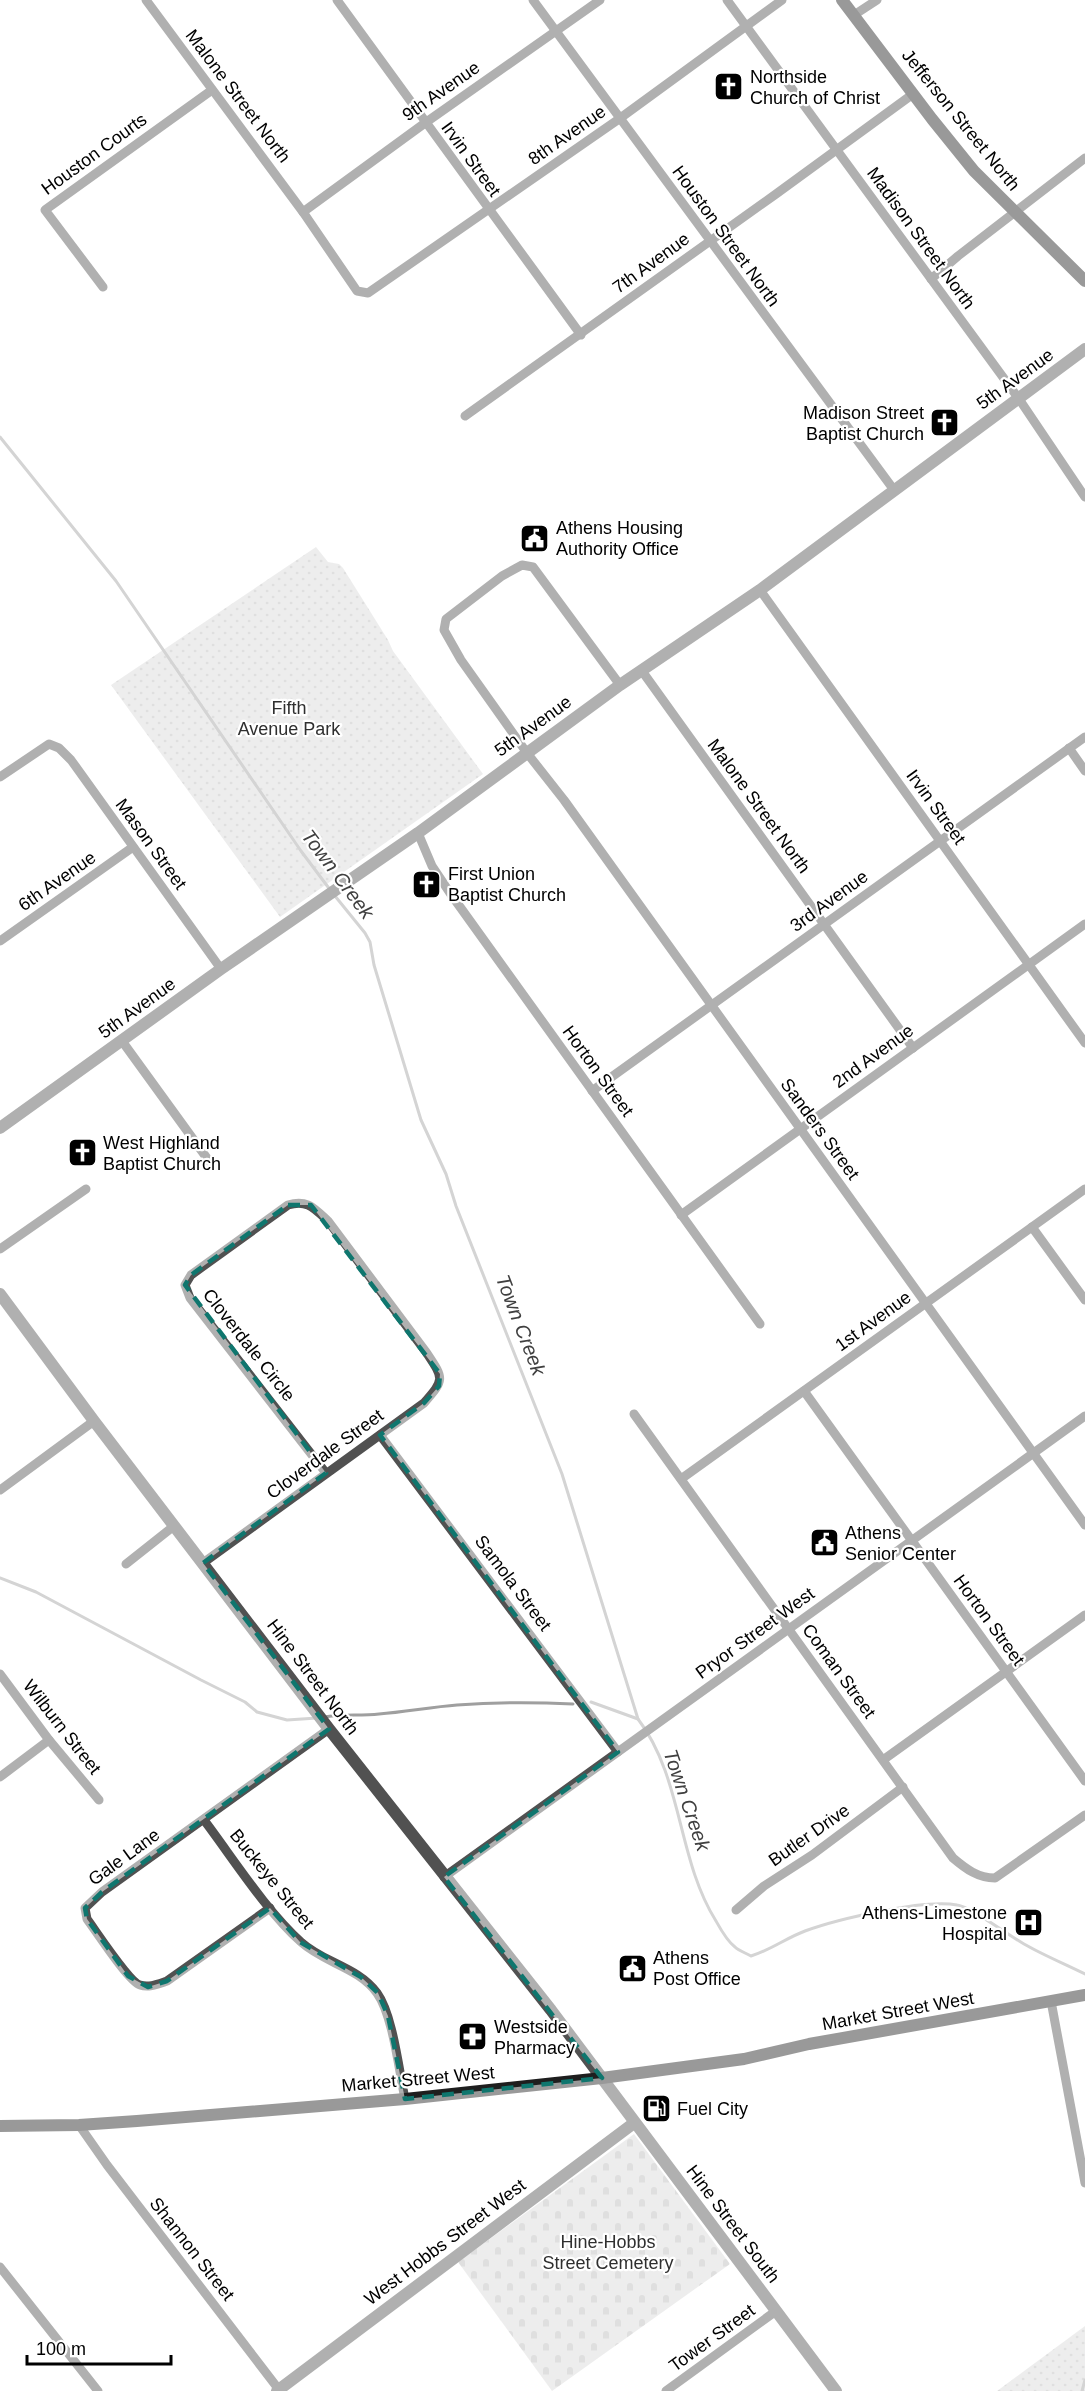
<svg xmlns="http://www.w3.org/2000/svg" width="1085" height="2391" font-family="Helvetica,sans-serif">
<defs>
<pattern id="cemetery-stones" width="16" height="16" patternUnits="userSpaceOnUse" patternTransform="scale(1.5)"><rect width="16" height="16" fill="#d8d8d8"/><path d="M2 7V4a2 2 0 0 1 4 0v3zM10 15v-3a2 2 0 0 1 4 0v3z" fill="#b8b8b8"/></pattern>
<pattern id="park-dots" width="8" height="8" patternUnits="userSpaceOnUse" patternTransform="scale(1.5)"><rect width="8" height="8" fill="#d8d8d8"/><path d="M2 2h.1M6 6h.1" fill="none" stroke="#b8b8b8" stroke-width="1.8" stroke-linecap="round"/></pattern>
</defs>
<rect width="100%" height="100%" fill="#fff"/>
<!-- cemetery -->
<path fill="url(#cemetery-stones)" d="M634,2134L730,2264L552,2391L458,2262Z"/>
<!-- park -->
<g fill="url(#park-dots)">
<path d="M316,547L328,562L339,564L343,568L388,640L393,651L483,774L280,917L111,685Z"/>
<path d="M1085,2326V2391H997Z"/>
</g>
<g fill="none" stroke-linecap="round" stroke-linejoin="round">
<!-- stream -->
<g stroke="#9f9f9f" stroke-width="3">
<path d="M0,437L116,581L301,851L331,891"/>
<path d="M335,896L365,933L370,942L374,965L421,1120L446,1174L456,1206L562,1474L638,1719C683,1778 677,1859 716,1921C721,1930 727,1941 735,1947C739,1951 746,1953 751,1956C771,1950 786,1938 805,1931C838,1919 923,1899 957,1905C971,1907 1008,1935 1024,1944C1043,1955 1065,1964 1085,1974"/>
<path d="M0,1578L36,1592L201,1680L245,1702L257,1712L287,1720L317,1718"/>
<path d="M591,1702L638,1719"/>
<path d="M324,1717C342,1714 360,1716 379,1714C405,1712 431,1707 457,1705C496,1702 534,1702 573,1704"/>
<path d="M1082,2391L1085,2380"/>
</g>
<!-- minor -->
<g stroke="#515151" stroke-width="9">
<path d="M146,0L303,212L357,291L368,293L619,119L782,0"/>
<path d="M337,0L581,335"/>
<path d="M533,0L894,490"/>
<path d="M727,0L1019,399L1085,497"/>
<path d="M854,15L877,0"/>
<path d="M303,212L425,123L600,0"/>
<path d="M931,279L958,256L1085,158"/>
<path d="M103,287L45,210L212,90"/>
<path d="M465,416L776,194L913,94"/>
<path d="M760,590L1085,1043"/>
<path d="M642,671L913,1048"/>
<path d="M620,685L533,567L522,565L502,576L446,619L444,630L461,660L527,753L564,800L1085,1525"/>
<path d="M1069,748L1085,771"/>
<path d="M0,777L49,744L59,748L71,760L221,969"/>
<path d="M418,833L432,866L450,893L760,1324"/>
<path d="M0,941L133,847"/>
<path d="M122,1041L209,1161"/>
<path d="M592,1091L1085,737"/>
<path d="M681,1215L1085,924"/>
<path d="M1032,1227L1085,1300"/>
<path d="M0,1249L86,1189"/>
<path d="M804,1391L1085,1781"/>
<path d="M634,1414L953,1858C966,1869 978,1878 995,1878L1085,1815"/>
<path d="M380,1435L618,1752"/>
<path d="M681,1479L1085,1189"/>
<path d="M0,1490L94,1421"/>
<path d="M203,1563L424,1403C445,1379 444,1379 426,1352L328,1221C314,1208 307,1199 288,1205L191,1275L185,1285L190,1298L326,1473"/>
<path d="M126,1564L174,1526"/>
<path d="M0,1674L49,1740L99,1800"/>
<path d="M883,1760L1085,1615"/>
<path d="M0,1777L49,1740"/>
<path d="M204,1820C232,1857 267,1912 301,1942C324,1963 358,1967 377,1993C393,2015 399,2071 405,2099"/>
<path d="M444,1877L1085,1416"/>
<path d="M270,1908L167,1981C158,1984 149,1988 140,1985C129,1982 96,1931 87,1919L85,1908L102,1892L329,1729"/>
<path d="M736,1910L764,1886L812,1855L903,1787"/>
<path d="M1051,2001L1085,2183"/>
<path d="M79,2125L107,2165L280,2391"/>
<path d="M0,2267L98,2391"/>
<path d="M666,2391L776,2311"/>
</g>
<!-- tertiary -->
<g stroke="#515151" stroke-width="12">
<path d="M0,1128L221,969L418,833L620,685L760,590L1085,349"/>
<path d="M0,1294L94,1421L329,1729L551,2010L836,2391"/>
<path d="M277,2391L634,2123"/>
</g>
<!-- secondary -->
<g stroke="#1e1e1e" stroke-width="12">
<path d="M842,0L932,119L974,171L1085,281"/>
<path d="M0,2126L79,2125L137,2121L405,2099L602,2078L744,2059L809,2044L1085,1995"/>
</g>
</g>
<!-- marked area -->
<path d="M0 0H1085V2391H0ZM288,1205H311L440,1374L439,1386L424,1403L380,1435L618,1752L444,1877L602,2078L405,2099L388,2016L378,1993L361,1977L300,1942L270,1908L167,1981L148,1987L128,1976L87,1919L85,1908L102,1892L329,1729L203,1563L326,1473L185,1285L191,1275Z" fill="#fff" fill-opacity=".55" fill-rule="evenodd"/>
<path fill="none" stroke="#0f766e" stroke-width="4.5" stroke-dasharray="12 8" stroke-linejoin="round" d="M288,1205H311L440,1374L439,1386L424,1403L380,1435L618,1752L444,1877L602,2078L405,2099L388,2016L378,1993L361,1977L300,1942L270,1908L167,1981L148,1987L128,1976L87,1919L85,1908L102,1892L329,1729L203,1563L326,1473L185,1285L191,1275Z"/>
<!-- icons -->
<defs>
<symbol id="church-square" viewBox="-11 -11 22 22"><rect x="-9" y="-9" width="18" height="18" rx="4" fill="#000" stroke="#fff"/><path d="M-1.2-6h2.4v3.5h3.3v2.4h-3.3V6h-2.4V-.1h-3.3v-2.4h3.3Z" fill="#fff"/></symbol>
<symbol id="civic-square" viewBox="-11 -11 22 22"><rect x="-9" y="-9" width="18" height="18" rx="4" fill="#000" stroke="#fff"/><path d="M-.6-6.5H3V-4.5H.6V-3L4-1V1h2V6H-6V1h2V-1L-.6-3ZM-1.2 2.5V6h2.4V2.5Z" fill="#fff"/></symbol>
<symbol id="hospital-square" viewBox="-11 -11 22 22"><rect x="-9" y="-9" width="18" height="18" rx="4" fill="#000" stroke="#fff"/><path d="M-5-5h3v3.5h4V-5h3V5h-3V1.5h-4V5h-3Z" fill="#fff"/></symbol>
<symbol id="pharmacy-square" viewBox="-11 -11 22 22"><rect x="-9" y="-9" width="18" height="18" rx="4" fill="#000" stroke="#fff"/><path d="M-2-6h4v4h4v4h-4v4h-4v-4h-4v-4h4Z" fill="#fff"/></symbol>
<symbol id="fuel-square" viewBox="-11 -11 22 22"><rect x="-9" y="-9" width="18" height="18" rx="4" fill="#000" stroke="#fff"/><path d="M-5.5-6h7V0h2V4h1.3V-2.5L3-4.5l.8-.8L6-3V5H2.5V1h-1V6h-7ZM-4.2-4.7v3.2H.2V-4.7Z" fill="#fff"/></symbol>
</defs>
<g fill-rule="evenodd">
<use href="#church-square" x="712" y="70" width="33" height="33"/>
<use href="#church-square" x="928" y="406" width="33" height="33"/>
<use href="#civic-square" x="518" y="522" width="33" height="33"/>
<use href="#church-square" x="410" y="868" width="33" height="33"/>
<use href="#church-square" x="66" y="1136" width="33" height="33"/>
<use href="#civic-square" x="808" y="1526" width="33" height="33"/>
<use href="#hospital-square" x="1012" y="1906" width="33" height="33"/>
<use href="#civic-square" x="616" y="1952" width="33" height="33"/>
<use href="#pharmacy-square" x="456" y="2020" width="33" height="33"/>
<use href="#fuel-square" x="640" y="2092" width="33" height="33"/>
</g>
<g text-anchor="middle" stroke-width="4.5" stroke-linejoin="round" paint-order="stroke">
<!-- poi labels -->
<g font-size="18" fill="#000" stroke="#fff" text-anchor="start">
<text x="750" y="83">Northside<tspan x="750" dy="21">Church of Christ</tspan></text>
<text x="924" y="419" text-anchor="end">Madison Street<tspan x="924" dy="21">Baptist Church</tspan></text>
<text x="556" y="534">Athens Housing<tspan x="556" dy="21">Authority Office</tspan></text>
<text x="448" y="880">First Union<tspan x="448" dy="21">Baptist Church</tspan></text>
<text x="103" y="1149">West Highland<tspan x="103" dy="21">Baptist Church</tspan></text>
<text x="845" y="1539">Athens<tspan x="845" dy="21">Senior Center</tspan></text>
<text x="1007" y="1919" text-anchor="end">Athens-Limestone<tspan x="1007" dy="21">Hospital</tspan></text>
<text x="653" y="1964">Athens<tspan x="653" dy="21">Post Office</tspan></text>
<text x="494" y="2033">Westside<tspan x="494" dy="21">Pharmacy</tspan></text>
<text x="677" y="2115">Fuel City</text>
</g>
<!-- street labels -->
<g font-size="18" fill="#000" stroke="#fff">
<text transform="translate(441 91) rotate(-35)" y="6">9th Avenue</text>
<text transform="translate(238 96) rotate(53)" y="6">Malone Street North</text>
<text transform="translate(961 120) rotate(51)" y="6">Jefferson Street North</text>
<text transform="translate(567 135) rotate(-35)" y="6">8th Avenue</text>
<text transform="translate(94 154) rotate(-36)" y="6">Houston Courts</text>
<text transform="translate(471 159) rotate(54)" y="6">Irvin Street</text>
<text transform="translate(726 236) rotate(54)" y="6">Houston Street North</text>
<text transform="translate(921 238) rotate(54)" y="6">Madison Street North</text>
<text transform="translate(651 263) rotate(-36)" y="6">7th Avenue</text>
<text transform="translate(1015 379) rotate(-36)" y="6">5th Avenue</text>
<text transform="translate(533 726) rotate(-36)" y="6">5th Avenue</text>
<text transform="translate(759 806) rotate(54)" y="6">Malone Street North</text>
<text transform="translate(936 807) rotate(54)" y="6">Irvin Street</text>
<text transform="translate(151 844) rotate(54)" y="6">Mason Street</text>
<text transform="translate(57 881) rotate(-35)" y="6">6th Avenue</text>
<text transform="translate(829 901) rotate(-36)" y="6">3rd Avenue</text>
<text transform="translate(137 1008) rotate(-36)" y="6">5th Avenue</text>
<text transform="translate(873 1056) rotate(-36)" y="6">2nd Avenue</text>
<text transform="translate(598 1071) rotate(54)" y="6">Horton Street</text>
<text transform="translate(820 1129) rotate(54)" y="6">Sanders Street</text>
<text transform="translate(873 1321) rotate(-36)" y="6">1st Avenue</text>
<text transform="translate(249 1345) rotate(52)" y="6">Cloverdale Circle</text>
<text transform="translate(325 1454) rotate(-36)" y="6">Cloverdale Street</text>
<text transform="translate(513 1583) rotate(53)" y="6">Samola Street</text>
<text transform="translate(989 1620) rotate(54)" y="6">Horton Street</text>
<text transform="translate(755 1633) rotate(-36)" y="6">Pryor Street West</text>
<text transform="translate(839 1671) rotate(54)" y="6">Coman Street</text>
<text transform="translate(313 1677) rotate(53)" y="6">Hine Street North</text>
<text transform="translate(62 1727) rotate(52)" y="6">Wilburn Street</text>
<text transform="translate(809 1835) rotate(-35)" y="6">Butler Drive</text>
<text transform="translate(124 1857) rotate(-36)" y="6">Gale Lane</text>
<text transform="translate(272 1879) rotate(51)" y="6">Buckeye Street</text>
<text transform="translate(898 2011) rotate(-10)" y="6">Market Street West</text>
<text transform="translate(418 2079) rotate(-5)" y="6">Market Street West</text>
<text transform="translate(733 2224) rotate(53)" y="6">Hine Street South</text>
<text transform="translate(445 2242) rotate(-37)" y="6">West Hobbs Street West</text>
<text transform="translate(192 2249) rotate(52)" y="6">Shannon Street</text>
<text transform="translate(712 2338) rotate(-36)" y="6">Tower Street</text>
</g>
<!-- park labels -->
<g font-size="18" fill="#2f2f2f" stroke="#fff">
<text x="289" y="714">Fifth<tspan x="289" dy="21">Avenue Park</tspan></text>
<text x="608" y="2248">Hine-Hobbs<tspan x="608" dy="21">Street Cemetery</tspan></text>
</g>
<!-- water labels -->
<g font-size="20" font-style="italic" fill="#404040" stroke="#fff">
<text transform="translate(338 874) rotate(53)" y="7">Town Creek</text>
<text transform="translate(521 1325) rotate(69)" y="7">Town Creek</text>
<text transform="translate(687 1800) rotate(71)" y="7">Town Creek</text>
</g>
</g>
<!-- scale -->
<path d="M27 2355v9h144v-9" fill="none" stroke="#000000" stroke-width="3"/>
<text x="36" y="2355" font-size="18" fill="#000000" stroke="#ffffff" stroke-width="4.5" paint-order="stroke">100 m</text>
</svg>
